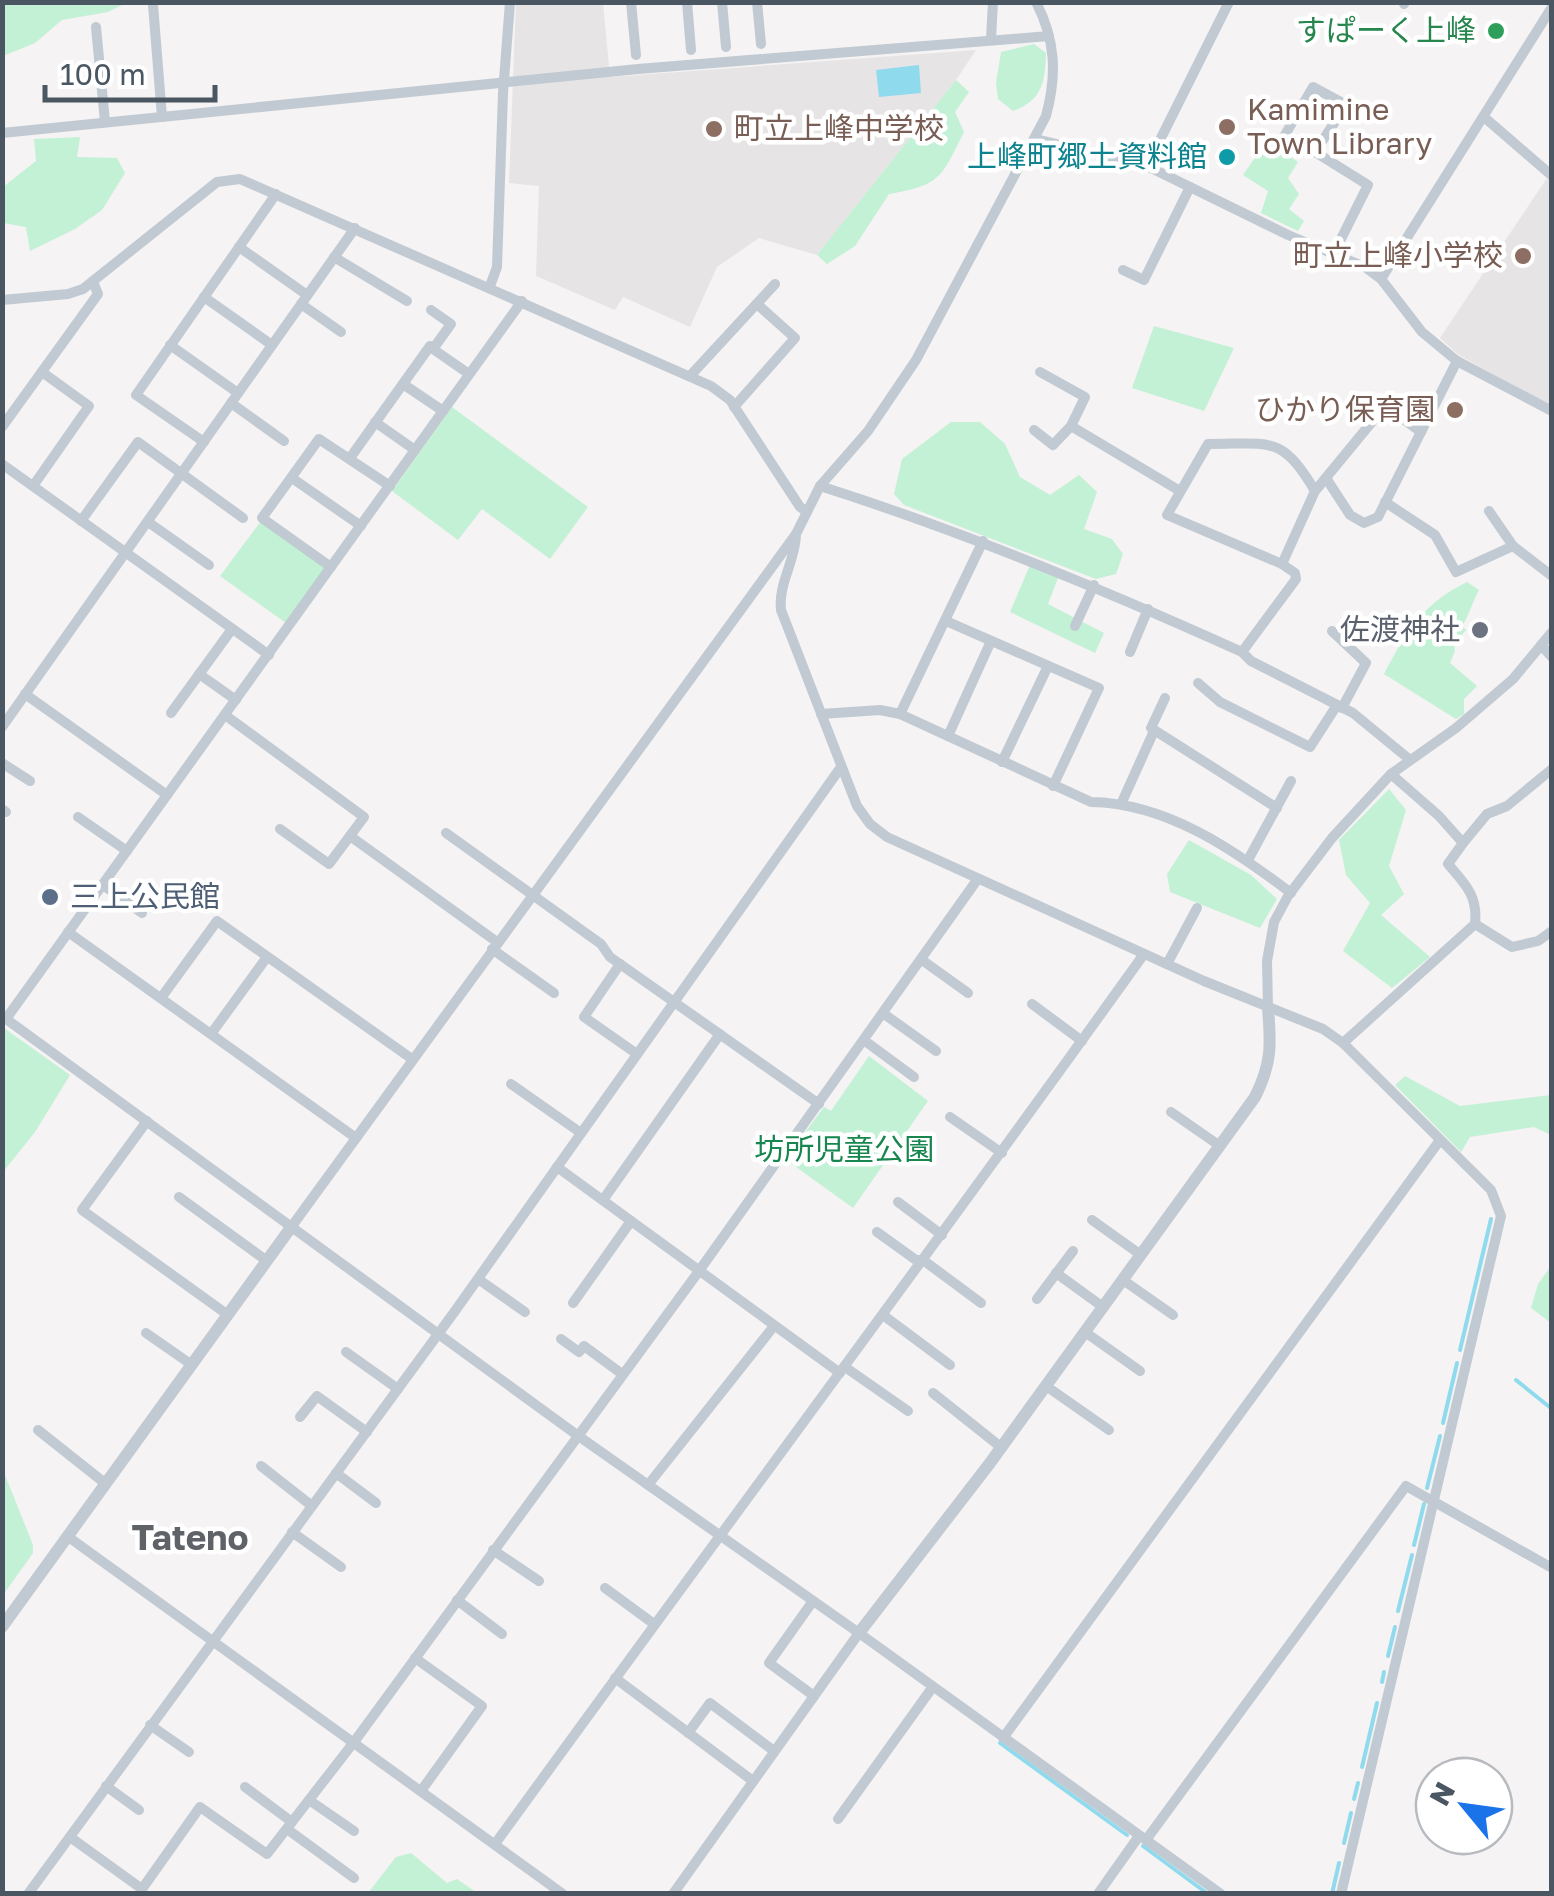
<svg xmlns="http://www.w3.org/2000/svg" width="1554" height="1896" font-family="'Golos Text','Noto Sans JP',sans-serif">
<rect width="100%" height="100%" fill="#f5f3f3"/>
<!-- education -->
<g fill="#e6e4e5">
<path d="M516,3H603L610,77L976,50L956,80L817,255L759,238L717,267L690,327L623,297L615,310L536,276L539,186L509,183Z"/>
<path d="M1551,172V407L1459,355L1440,338Z"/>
</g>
<!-- green -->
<g fill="#c3f1d5">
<path d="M3,2H126V3L108,12L62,20L35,43L3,56Z"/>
<path d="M1034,44L1046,53C1045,81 1043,100 1013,111L998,99L996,83L1001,52Z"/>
<path d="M956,80L969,92L955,112L964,132C941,177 942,185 889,194L855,246L827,264L817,255Z"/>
<path d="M80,137L77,157L117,158L125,173L102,210L75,229L30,251L26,227L3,223V187L36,161L34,139Z"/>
<path d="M1267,140L1298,162L1288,178L1299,194L1289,209L1304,221L1298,231L1261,213L1268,191L1243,175Z"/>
<path d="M1154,326L1234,348L1204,411L1132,388Z"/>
<path d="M452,407L588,507L550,559L482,509L458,540L392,491Z"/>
<path d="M951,422H980L1005,444L1020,477L1050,495L1079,475L1097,492L1084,529L1112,539L1123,554L1116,574L1096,579L904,505L894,494L902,459Z"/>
<path d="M261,521L326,568L286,623L220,576Z"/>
<path d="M1030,565L1058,578L1048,604L1104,633L1095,653L1010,612Z"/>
<path d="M1467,582L1479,590C1472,602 1470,614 1462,626L1466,630L1454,643L1455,651L1450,663L1477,686L1464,699V714L1456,719L1384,674C1406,632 1422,604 1467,582Z"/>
<path d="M1389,789L1406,810L1389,866L1404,894L1381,915L1430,957L1392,988L1343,951L1370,903L1346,875L1339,840Z"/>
<path d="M1189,840L1251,875L1277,899L1260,928L1170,892L1167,874Z"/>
<path d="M4,1028L70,1075L35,1132L3,1172Z"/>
<path d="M869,1056L928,1101L853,1208L785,1159L824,1107L831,1111Z"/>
<path d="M1405,1076L1460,1106L1551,1095V1135L1534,1127L1470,1137L1461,1152L1395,1085Z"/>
<path d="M1551,1266V1323L1531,1308L1538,1284Z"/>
<path d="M3,1470L33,1545V1553L3,1595Z"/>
<path d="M411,1853L447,1883L457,1879L477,1893H368L396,1857Z"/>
</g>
<!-- water -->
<path fill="#90daee" d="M919,65L921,93L879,97L876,70Z"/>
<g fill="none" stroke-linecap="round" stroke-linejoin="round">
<!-- stream -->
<g stroke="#90daee" stroke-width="4">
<path d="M1460,1350L1491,1219"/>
<path d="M1516,1380L1552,1409"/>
<path d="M1443,1423L1457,1363"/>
<path d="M1427,1488L1440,1436"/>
<path d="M1414,1545L1424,1504"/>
<path d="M1398,1611L1412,1555"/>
<path d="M1388,1656L1395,1627"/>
<path d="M1382,1682L1384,1672"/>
<path d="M1000,1743L1127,1835"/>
<path d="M1362,1767L1377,1703"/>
<path d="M1354,1799L1358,1783"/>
<path d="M1344,1843L1351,1813"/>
<path d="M1143,1846L1208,1894"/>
<path d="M1332,1894L1339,1863"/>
</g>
<!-- minor -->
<g stroke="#c1cad2" stroke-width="10">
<path d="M631,2L636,55"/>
<path d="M687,2L691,50"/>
<path d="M722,2L726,47"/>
<path d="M757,2L761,44"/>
<path d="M1404,4L1405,2"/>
<path d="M153,5L162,117"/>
<path d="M96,27L105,122"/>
<path d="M991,39L993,2"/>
<path d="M1484,117L1550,174"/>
<path d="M2,133L638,69L1049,36"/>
<path d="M1036,139L1147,166L1288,235L1365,267L1381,279L1422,332L1457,361L1552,411"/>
<path d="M1315,152L1346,105L1313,87L1282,140L1302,152H1315L1368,185L1333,255"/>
<path d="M1147,166L1229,2"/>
<path d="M239,247L307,295"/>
<path d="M334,257L407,301"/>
<path d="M1123,270L1144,280L1190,187"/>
<path d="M1381,279L1552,7"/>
<path d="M490,286L497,267L503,93L510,2"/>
<path d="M204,297L272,345"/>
<path d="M2,300L68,294L83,289L217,182L240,179L711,386L730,400L800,507L807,512"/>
<path d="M301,304L341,332"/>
<path d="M431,310L451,324L433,349L469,374"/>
<path d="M170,345L238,393"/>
<path d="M690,376L775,284"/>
<path d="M403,384L443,411"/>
<path d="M231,403L284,441"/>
<path d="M734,407L795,338L757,304"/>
<path d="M375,422L415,450"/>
<path d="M1071,426L1180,491"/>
<path d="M2,427L98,294L93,282"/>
<path d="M1034,430L1053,445L1071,426L1085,397L1040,372"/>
<path d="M204,442L136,395L276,194"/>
<path d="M350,458L430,346L433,349"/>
<path d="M2,464L269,655"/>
<path d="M292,478L361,526"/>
<path d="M1326,478L1350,515L1364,523L1378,517L1421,432"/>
<path d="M33,486L89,406L42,372"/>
<path d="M820,486C965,532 1103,589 1242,652L1251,661L1353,713L1409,759"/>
<path d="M1385,502L1435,535L1456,572L1513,546L1552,576"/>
<path d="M1489,511L1513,546"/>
<path d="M81,521L138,442L243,518"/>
<path d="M148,522L209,565"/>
<path d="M796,534C796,560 778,583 781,610L857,806L870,824L887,837L1204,981L1323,1029L1343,1043L1491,1190L1501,1216L1341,1894"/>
<path d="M1282,564L1167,515L1208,444C1270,444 1281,434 1315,491"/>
<path d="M331,567L262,518L319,439L390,486"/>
<path d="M946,621L1099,688L1053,786"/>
<path d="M1075,626L1094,585"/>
<path d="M1332,631L1366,663L1342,708"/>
<path d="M1541,645L1552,657"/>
<path d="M1130,652L1148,609"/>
<path d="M1242,652L1296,579L1295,573L1282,564L1315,491L1385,406L1421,432L1457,361"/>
<path d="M199,674L236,700"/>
<path d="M1198,683L1220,702L1310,747L1337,705"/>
<path d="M25,694L167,795"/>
<path d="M1165,698L1151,728L1277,808"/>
<path d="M171,713L232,629"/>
<path d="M821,714L880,710L900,714L1091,802C1166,803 1233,849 1291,893"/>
<path d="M900,714L983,541"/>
<path d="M225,715L364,817L329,864L280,829"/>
<path d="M2,727L355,228"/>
<path d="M948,736L991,641"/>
<path d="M1002,762L1048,666"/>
<path d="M2,763L30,781"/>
<path d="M1122,802L1154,731"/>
<path d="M2,809L6,812"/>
<path d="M78,817L127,851"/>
<path d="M446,833L601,944L610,957L819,1104"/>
<path d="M350,836L497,942"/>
<path d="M1463,843L1487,814L1507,806L1552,769"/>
<path d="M1248,860L1291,781"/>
<path d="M103,885L142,913"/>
<path d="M1475,924L1512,947L1538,941L1552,931"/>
<path d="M68,932L356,1138"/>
<path d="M492,949L554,993"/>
<path d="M922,960L968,993"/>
<path d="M620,964L584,1017L637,1054"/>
<path d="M1167,964L1197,908"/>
<path d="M161,998L217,921L412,1059"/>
<path d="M1032,1004L1082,1041"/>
<path d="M1268,1008L1267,961L1274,922L1288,896L1332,838L1391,774L1456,728L1513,679L1552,632"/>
<path d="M884,1014L936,1051"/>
<path d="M2,1016L577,1435L859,1633L1221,1894"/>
<path d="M6,1019L522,301"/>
<path d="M211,1034L267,957"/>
<path d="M865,1041L914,1077"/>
<path d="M1343,1043L1475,924C1478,896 1466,885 1448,864L1463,843L1439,816L1391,774"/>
<path d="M511,1084L581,1133"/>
<path d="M1171,1112L1220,1146"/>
<path d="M950,1117L1002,1153"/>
<path d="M147,1121L82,1210L228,1315"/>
<path d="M557,1167L840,1373"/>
<path d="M179,1197L267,1261"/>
<path d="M603,1200L720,1034"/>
<path d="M898,1202L942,1235"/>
<path d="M1092,1220L1141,1255"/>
<path d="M292,1226L796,534L820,486L868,431L916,360L1046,116C1057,75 1056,41 1036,2"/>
<path d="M877,1232L916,1260H923L981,1303"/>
<path d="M1056,1273L1103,1307"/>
<path d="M478,1279L525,1312"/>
<path d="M1123,1280L1173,1315"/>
<path d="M1037,1299L1073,1251"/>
<path d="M573,1303L631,1221"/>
<path d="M883,1315L950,1365"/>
<path d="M1085,1332L1140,1371"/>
<path d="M146,1333L192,1365"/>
<path d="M561,1339L579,1352L584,1346L622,1374"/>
<path d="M346,1352L398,1389"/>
<path d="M845,1367L908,1411"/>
<path d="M1046,1386L1109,1430"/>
<path d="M933,1393L1002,1448"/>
<path d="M300,1417L317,1396L367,1432"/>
<path d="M38,1430L106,1484"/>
<path d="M261,1466L312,1506"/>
<path d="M336,1473L376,1503"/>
<path d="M648,1485L774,1326"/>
<path d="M292,1532L341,1567"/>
<path d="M67,1536L563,1894"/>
<path d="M493,1550L539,1581"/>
<path d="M605,1588L654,1624"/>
<path d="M457,1600L502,1634"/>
<path d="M813,1601L769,1663L814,1696"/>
<path d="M415,1658L482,1706L421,1791"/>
<path d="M615,1678L753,1781"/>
<path d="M150,1725L189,1752"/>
<path d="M688,1733L710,1703L774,1751"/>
<path d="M1003,1738L1440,1140"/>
<path d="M106,1786L139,1810"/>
<path d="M245,1787L292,1822"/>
<path d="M309,1800L354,1831"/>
<path d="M838,1819L932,1688"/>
<path d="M287,1829L354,1878"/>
<path d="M70,1837L142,1889L200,1807L267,1854L354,1742L699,1271L977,880"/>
<path d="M1146,1840L1406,1486L1552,1568"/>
<path d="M495,1844C710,1547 930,1253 1144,954"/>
<path d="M28,1894L455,1311L841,767"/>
<path d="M673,1894L859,1633"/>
<path d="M1098,1894L1139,1836"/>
</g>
<!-- tertiary -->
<g stroke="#c1cad2" stroke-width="12">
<path d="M2,1627L292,1226"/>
<path d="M859,1633L990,1463L1255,1097C1272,1063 1271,1045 1268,1008"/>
</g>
</g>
<!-- markers -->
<circle fill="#2e9e5b" stroke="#fff" stroke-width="4" cx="1496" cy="31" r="10"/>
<g fill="#8d6e63" stroke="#fff" stroke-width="4">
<circle cx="1227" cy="127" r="10"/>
<circle cx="714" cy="129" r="10"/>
<circle cx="1523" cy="256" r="10"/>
<circle cx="1455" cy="410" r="10"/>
</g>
<circle fill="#0f9aa8" stroke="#fff" stroke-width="4" cx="1227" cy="157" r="10"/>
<circle fill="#6b7280" stroke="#fff" stroke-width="4" cx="1480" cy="630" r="10"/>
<circle fill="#5c6f8a" stroke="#fff" stroke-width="4" cx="50" cy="897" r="10"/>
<g text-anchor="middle" stroke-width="9" stroke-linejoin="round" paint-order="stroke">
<!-- leisure labels -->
<g font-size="30" fill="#27864d" stroke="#fff" text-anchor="end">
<text x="1476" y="41">すぱーく上峰</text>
</g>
<!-- education labels -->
<g font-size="30" fill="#785e54" stroke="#fff" text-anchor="start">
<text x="1247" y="120">Kamimine<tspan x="1247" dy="34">Town Library</tspan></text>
<text x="734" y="139">町立上峰中学校</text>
<text x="1503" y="266" text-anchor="end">町立上峰小学校</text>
<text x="1435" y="420" text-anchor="end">ひかり保育園</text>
</g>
<!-- culture labels -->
<g font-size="30" fill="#0d838f" stroke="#fff" text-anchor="end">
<text x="1207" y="167">上峰町郷土資料館</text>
</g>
<!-- worship labels -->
<g font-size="30" fill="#5b616d" stroke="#fff" text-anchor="end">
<text x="1460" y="640">佐渡神社</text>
</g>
<!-- service labels -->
<g font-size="30" fill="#4e5e75" stroke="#fff" text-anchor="start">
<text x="70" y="907">三上公民館</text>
</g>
<!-- park labels -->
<g font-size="30" fill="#17864f" stroke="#fff">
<text x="844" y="1160">坊所児童公園</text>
</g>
<!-- quarter labels -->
<g font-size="35" font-weight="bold" fill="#5f6368" stroke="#fff">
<text x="190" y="1550">Tateno</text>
</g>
</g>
<!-- border -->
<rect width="1554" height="1896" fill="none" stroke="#4a5661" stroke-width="10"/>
<!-- north arrow -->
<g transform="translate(1464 1806) rotate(299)"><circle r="48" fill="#ffffff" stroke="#b7bbc0" stroke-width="2.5"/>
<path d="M0-8L18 38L0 25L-18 38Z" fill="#1a73e8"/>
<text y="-15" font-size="28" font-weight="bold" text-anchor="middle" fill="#4a5661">N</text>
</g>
<!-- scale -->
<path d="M45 85v15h170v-15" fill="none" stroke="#4a5661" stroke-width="5"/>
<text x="60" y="85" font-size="30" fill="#4a5661" stroke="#ffffff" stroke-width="8" paint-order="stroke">100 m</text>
</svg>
